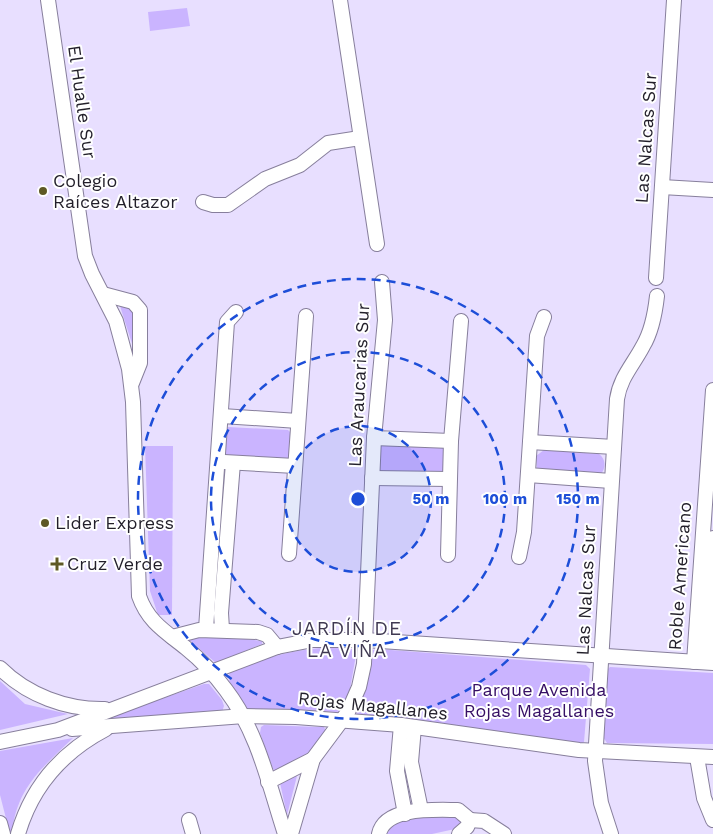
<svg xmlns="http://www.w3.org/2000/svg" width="713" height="834" font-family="'Work Sans',sans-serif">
<rect width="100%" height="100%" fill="#e8dfff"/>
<!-- green -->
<g fill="#cab4ff">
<path d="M187,8L190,26L150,31L148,12Z"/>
<path d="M119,303L134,311L135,353Z"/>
<path d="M228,427L288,430L292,434V461L221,458L225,429Z"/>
<path d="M383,444L442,447L445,450L444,470L440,473L379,471L380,446Z"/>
<path d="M145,446H173L172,615H158L150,591Z"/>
<path d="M544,450L599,454C606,459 606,468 601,474L537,470L536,456Z"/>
<path d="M187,636H220L262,641V644L216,663L187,638Z"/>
<path d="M330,647L352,649L356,655L347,706L338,712L245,710C239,700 225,684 230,672C263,657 295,650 330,647Z"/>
<path d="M378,649L586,665L590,669L584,742L579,745L362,716L354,712L369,653L372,650Z"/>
<path d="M610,667L713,673V744L607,743L603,737L606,671Z"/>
<path d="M0,681L25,704L68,714L0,730Z"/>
<path d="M204,684H209L222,700L224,706L222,712L89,724Z"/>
<path d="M264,725L318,727H324L326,731C315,751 296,763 276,771L273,769L260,733L261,727Z"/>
<path d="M73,738C42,768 16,788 12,834H10L0,795V751Z"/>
<path d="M297,776L287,815L280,783Z"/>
<path d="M434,815H462L464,827L432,834H387L394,823Z"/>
</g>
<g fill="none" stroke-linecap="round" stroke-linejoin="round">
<defs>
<g id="minor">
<path d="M48,0L85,256L92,274L116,321L129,369L133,402L139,596C148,622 166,632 186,648C201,660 215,675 226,690C258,732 269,785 285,834"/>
<path d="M340,0L377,244"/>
<path d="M662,187L713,190"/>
<path d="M203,202L213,205H228L265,179L300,165L328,143L360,138"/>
<path d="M656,278L674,0"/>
<path d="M103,294L133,302L140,310V363L132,383"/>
<path d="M222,416L298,421"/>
<path d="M374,438L451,441"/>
<path d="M530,442L614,447"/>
<path d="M224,462L295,466"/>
<path d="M528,475L611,481"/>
<path d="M372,478L449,479"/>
<path d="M289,554L306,316"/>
<path d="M448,555L451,441L461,321"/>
<path d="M519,557L524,532L537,336L544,317"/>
<path d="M206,629L227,322L236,312"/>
<path d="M222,629L221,613L233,463"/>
<path d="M172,637L199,630L258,632L267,635L277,647"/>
<path d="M694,662L713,390"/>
<path d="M706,662L713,538"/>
<path d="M0,668C27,695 67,710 105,709"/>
<path d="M401,725L397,771L405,814"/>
<path d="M414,727L411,762L421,810"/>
<path d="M72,729L244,716L296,717L401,725L579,750L713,757"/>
<path d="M0,742L58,730L277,647L313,640H365L713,663"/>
<path d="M697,757L704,798L713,820"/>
<path d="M268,782L313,759"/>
<path d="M189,820L193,834"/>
<path d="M470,820L484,821L504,834"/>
<path d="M0,823L3,834"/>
<path d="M18,834C32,786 62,752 106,729"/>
<path d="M291,834L313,759L348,712L359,687L364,664L374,438L385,320L382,282"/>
<path d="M379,834C385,806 436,810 458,810L470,820"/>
<path d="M459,834L467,827L470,820"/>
<path d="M611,834L601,803L595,761L617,399C620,378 633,365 643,346C652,331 655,314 657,296"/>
</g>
</defs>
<!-- minor casing -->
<use href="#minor" stroke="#877f9c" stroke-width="16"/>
<!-- minor -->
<use href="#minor" stroke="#fff" stroke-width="14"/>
</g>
<!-- distance rings -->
<circle cx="358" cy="499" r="73" fill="#1d4ed8" fill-opacity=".12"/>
<g fill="none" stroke="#1d4ed8" stroke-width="2.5" stroke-dasharray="9 6">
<circle cx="358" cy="499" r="73"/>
<circle cx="358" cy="499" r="147"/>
<circle cx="358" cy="499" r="220"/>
</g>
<!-- markers -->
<g fill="#5e5925" stroke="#fff" stroke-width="2">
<circle cx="43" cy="191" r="5"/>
<circle cx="45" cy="523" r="5"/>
<path d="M54.5 556.5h5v5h5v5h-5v5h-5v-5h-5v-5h5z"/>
</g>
<g text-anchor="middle" stroke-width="4" stroke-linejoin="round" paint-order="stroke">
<!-- street labels -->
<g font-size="18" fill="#221f2a" stroke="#fff">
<text transform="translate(82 102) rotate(82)" y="6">El Hualle Sur</text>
<text transform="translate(646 138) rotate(-86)" y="6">Las Nalcas Sur</text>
<text transform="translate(359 385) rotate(-87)" y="6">Las Araucarias Sur</text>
<text transform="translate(680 576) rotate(-86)" y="6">Roble Americano</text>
<text transform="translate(586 590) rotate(-87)" y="6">Las Nalcas Sur</text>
<text transform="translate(373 706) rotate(6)" y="6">Rojas Magallanes</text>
</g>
<!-- poi labels -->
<g font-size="18" fill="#221f2a" stroke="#fff" text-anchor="start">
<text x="53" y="187">Colegio<tspan x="53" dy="21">Raíces Altazor</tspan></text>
<text x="55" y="529">Lider Express</text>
<text x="67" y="570">Cruz Verde</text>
</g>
<!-- park labels -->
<g font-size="18" fill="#360f65" stroke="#fff">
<text x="539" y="696">Parque Avenida<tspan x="539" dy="21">Rojas Magallanes</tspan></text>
</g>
<!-- neighbourhood labels -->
<g font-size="19" letter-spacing="1" fill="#3f3851" stroke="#fff">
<text x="347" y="635">JARDÍN DE<tspan x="347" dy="22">LA VIÑA</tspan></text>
</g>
</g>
<circle cx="358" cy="499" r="8" fill="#1d4ed8" stroke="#fff" stroke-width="2.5"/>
<g font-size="15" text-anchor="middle" font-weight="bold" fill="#1d4ed8" stroke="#fff" stroke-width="4" stroke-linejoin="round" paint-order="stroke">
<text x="431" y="504">50 m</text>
<text x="505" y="504">100 m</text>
<text x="578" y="504">150 m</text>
</g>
</svg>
